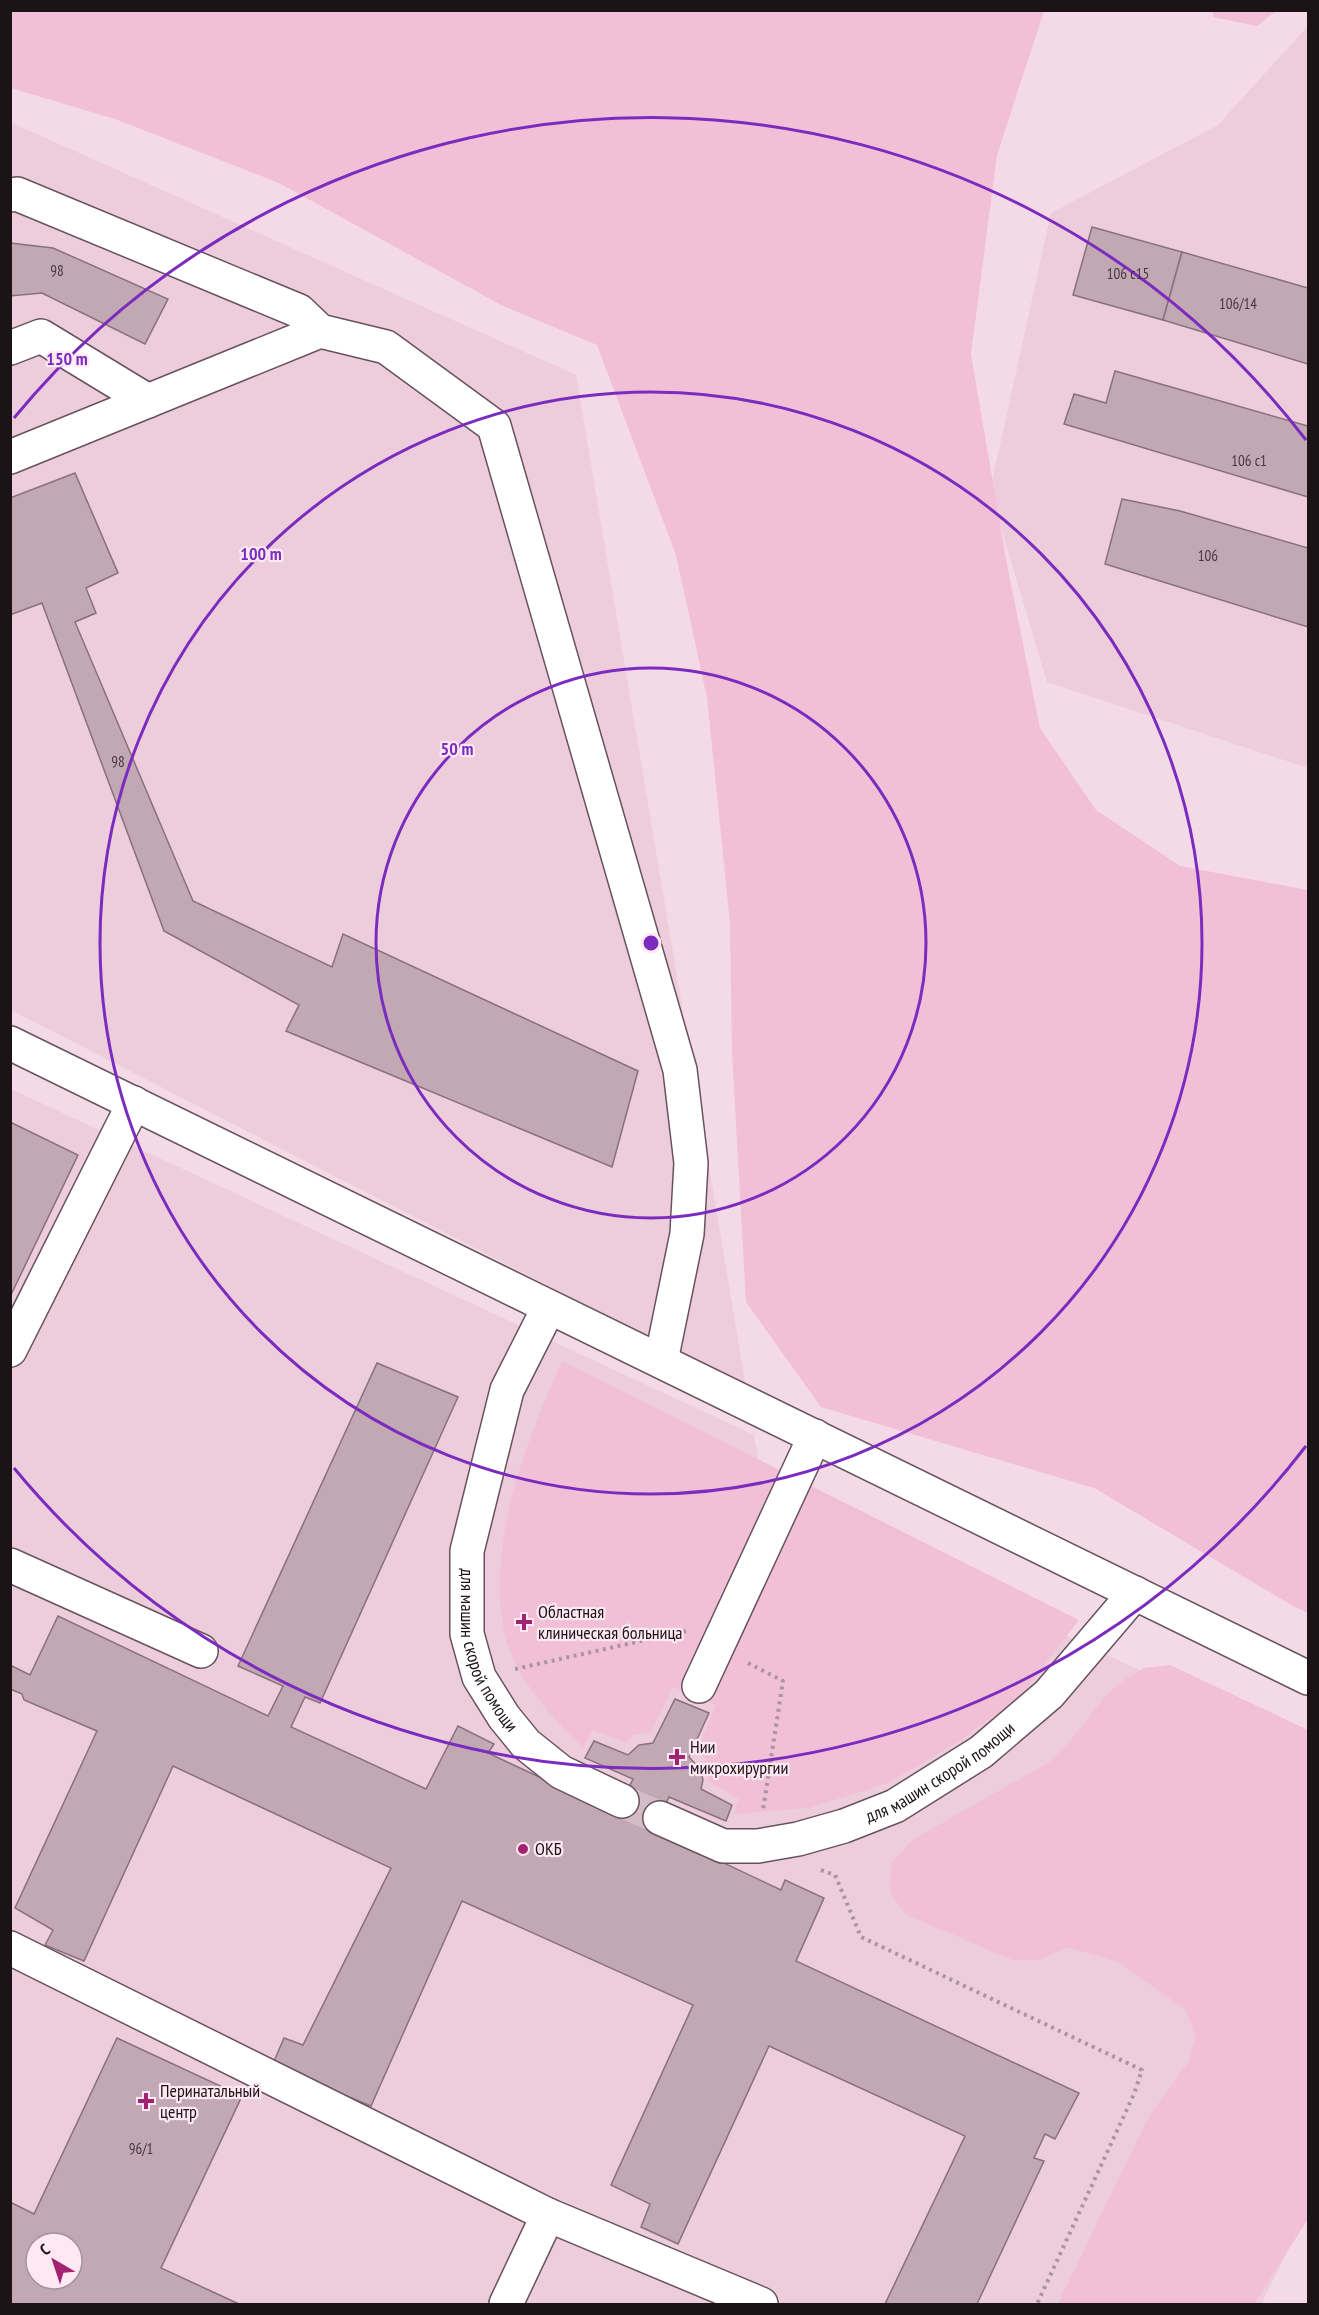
<svg xmlns="http://www.w3.org/2000/svg" width="1319" height="2315" font-family="'PT Sans Narrow',sans-serif">
<rect width="100%" height="100%" fill="#f4dae6"/>
<!-- built -->
<g fill="#edccdb" fill-rule="evenodd">
<path d="M1308,26V768L1047,682L990,491L1051,213L1218,125Z"/>
<path d="M10,122L576,375L746,1387L11,1010Z"/>
<path d="M11,1089L754,1435L765,1497L1308,1748V2210L1261,2304H11ZM36,2243H72V2279H36Z"/>
</g>
<!-- green -->
<g fill="#f1c0d7">
<path d="M10,11H1044L997,155L971,354L1006,559L1040,728L1096,810L1180,866L1308,890V1613L1293,1606L1094,1488L821,1407L746,1302L732,1052L730,923L707,698L676,555L597,345L501,305L279,183L115,119L11,88Z"/>
<path d="M1213,11V10L1276,11L1257,26L1213,17Z"/>
<path d="M562,1361L1079,1620L1022,1694L960,1741L888,1783L809,1808L734,1814L739,1799L708,1781L705,1759L697,1751L716,1705L673,1687L651,1732L634,1735L626,1743L593,1730L583,1747C554,1720 514,1676 505,1636C485,1546 526,1442 562,1361Z"/>
<path d="M1170,1665L1308,1730V2219L1254,2304H1058L1149,2116L1188,2063L1196,2038L1186,2010L1118,1962L1068,1947L1039,1960H1013L905,1914L890,1892L891,1863L914,1839L1048,1763L1071,1740L1106,1695L1127,1678L1144,1668Z"/>
</g>
<!-- building -->
<g fill="#c1a8b3" stroke="#88717b" stroke-width="1.5" fill-rule="evenodd">
<path d="M1092,227L1182,252L1163,320L1073,295Z"/>
<path d="M10,243L53,248L168,299L145,344L42,293L10,296Z"/>
<path d="M1182,252L1308,288V364L1163,320Z"/>
<path d="M1115,371L1308,426V497L1064,424L1074,394L1106,403Z"/>
<path d="M75,473L118,573L86,588L96,613L75,622L193,901L332,967L343,934L638,1071L612,1167L286,1031L299,1005L164,931L42,603L10,615V498Z"/>
<path d="M1122,499L1180,511L1308,548V627L1105,564Z"/>
<path d="M10,1122L78,1155L10,1297Z"/>
<path d="M377,1363L458,1397L320,1703L305,1697L291,1727L426,1789L458,1726L494,1744L488,1753L616,1813L633,1779L585,1758L594,1741L628,1755L639,1745L653,1743L675,1699L709,1713L689,1757L700,1769L703,1780L701,1789L732,1805L726,1821L669,1797L654,1830L781,1890L785,1880L824,1898L796,1961L1079,2093L1055,2139L1045,2134L1034,2158L1044,2161L977,2304H885L965,2136L769,2046L678,2244L641,2227L650,2204L611,2185L693,2005L462,1901L371,2106L272,2066L284,2038L303,2045L391,1868L173,1766L84,1961L45,1945L53,1930L15,1908L97,1731L24,1700L22,1694L10,1689V1665L30,1675L58,1616L268,1716L283,1686L238,1666Z"/>
<path d="M117,2038L242,2096L161,2268L239,2304H10V2202L34,2214ZM36,2243H72V2279H36Z"/>
</g>
<g fill="none" stroke-linecap="round" stroke-linejoin="round">
<!-- minor-tunnel -->
<path stroke="#d4bcc7" stroke-width="33" stroke-dasharray="33 16" stroke-linecap="butt" d="M622,1801L660,1818"/>
<defs>
<g id="minor">
<path d="M10,195L17,194L299,311L320,331L386,347L494,426L680,1070L691,1163L687,1234L661,1361"/>
<path d="M10,348L41,336L148,401"/>
<path d="M10,457L320,331"/>
<path d="M10,1043L1308,1678"/>
<path id="s1" d="M549,1307L507,1390L467,1551V1634L479,1677L504,1717L526,1744L561,1772L622,1801"/>
<path d="M10,1350L134,1103"/>
<path d="M10,1565L201,1651"/>
<path d="M699,1686L815,1436"/>
<path id="s2" d="M660,1818L723,1846H758L798,1839L844,1826L895,1806L981,1752L1049,1694L1135,1593"/>
<path d="M10,1948L548,2215L761,2304"/>
<path d="M506,2304L548,2215"/>
</g>
</defs>
<!-- minor casing -->
<use href="#minor" stroke="#68525d" stroke-width="36"/>
<!-- path -->
<g stroke="#a9959f" stroke-width="4" stroke-dasharray="3 4.5" stroke-linecap="butt">
<path d="M748,1663L783,1681L763,1810"/>
<path d="M515,1669L686,1631"/>
<path d="M821,1870L835,1875L861,1937L1142,2070L1134,2094L1037,2304"/>
</g>
<!-- minor -->
<use href="#minor" stroke="#fff" stroke-width="33"/>
</g>
<!-- distance rings -->
<g fill="none" stroke="#7b2cbf" stroke-width="3">
<circle cx="651" cy="943" r="275"/>
<circle cx="651" cy="943" r="551"/>
<path d="M1306 1446A826 826 0 0 1 14 1468M14 418A826 826 0 0 1 1306 440"/>
</g>
<!-- markers -->
<g fill="#a32272" stroke="#fee9f2" stroke-width="2">
<path d="M521 1613h6v6h6v6h-6v6h-6v-6h-6v-6h6z"/>
<path d="M674 1748h6v6h6v6h-6v6h-6v-6h-6v-6h6z"/>
<circle cx="523" cy="1849" r="6"/>
<path d="M143 2092h6v6h6v6h-6v6h-6v-6h-6v-6h6z"/>
</g>
<g text-anchor="middle" stroke-width="4.5" stroke-linejoin="round" paint-order="stroke">
<!-- number labels -->
<g font-size="15" fill="#45383e">
<text x="57" y="276">98</text>
<text x="1128" y="279">106 с15</text>
<text x="1238" y="309">106/14</text>
<text x="1249" y="466">106 с1</text>
<text x="1208" y="561">106</text>
<text x="118" y="767">98</text>
<text x="141" y="2154">96/1</text>
</g>
<!-- poi labels -->
<g font-size="18" fill="#1c1317" stroke="#fee9f2" text-anchor="start">
<text x="538" y="1618">Областная<tspan x="538" dy="21">клиническая больница</tspan></text>
<text x="690" y="1753">Нии<tspan x="690" dy="21">микрохирургии</tspan></text>
<text x="535" y="1855">ОКБ</text>
<text x="160" y="2097">Перинатальный<tspan x="160" dy="21">центр</tspan></text>
</g>
<!-- street labels -->
<g font-size="18" fill="#1c1317" stroke="#fee9f2">
<text dy="6" stroke="none"><textPath href="#s1" startOffset="363">для машин скорой помощи</textPath></text>
<text dy="6" stroke="none"><textPath href="#s2" startOffset="303">для машин скорой помощи</textPath></text>
</g>
</g>
<circle cx="651" cy="943" r="9" fill="#7b2cbf" stroke="#fee9f2" stroke-width="3"/>
<g font-size="18" text-anchor="middle" font-weight="bold" fill="#7b2cbf" stroke="#fee9f2" stroke-width="4.5" stroke-linejoin="round" paint-order="stroke">
<text x="67" y="365">150 m</text>
<text x="261" y="560">100 m</text>
<text x="457" y="755">50 m</text>
</g>
<!-- border -->
<rect width="1319" height="2315" fill="none" stroke="#1c1317" stroke-width="24"/>
<!-- north arrow -->
<g transform="translate(54 2261) rotate(321)"><circle r="28" fill="#fee9f2" stroke="#a4939a" stroke-width="1.5"/>
<path d="M0-4.5L10 22L0 15L-10 22Z" fill="#a32272"/>
<text y="-9" font-size="16" font-weight="bold" text-anchor="middle" fill="#1c1317">С</text>
</g>
</svg>
